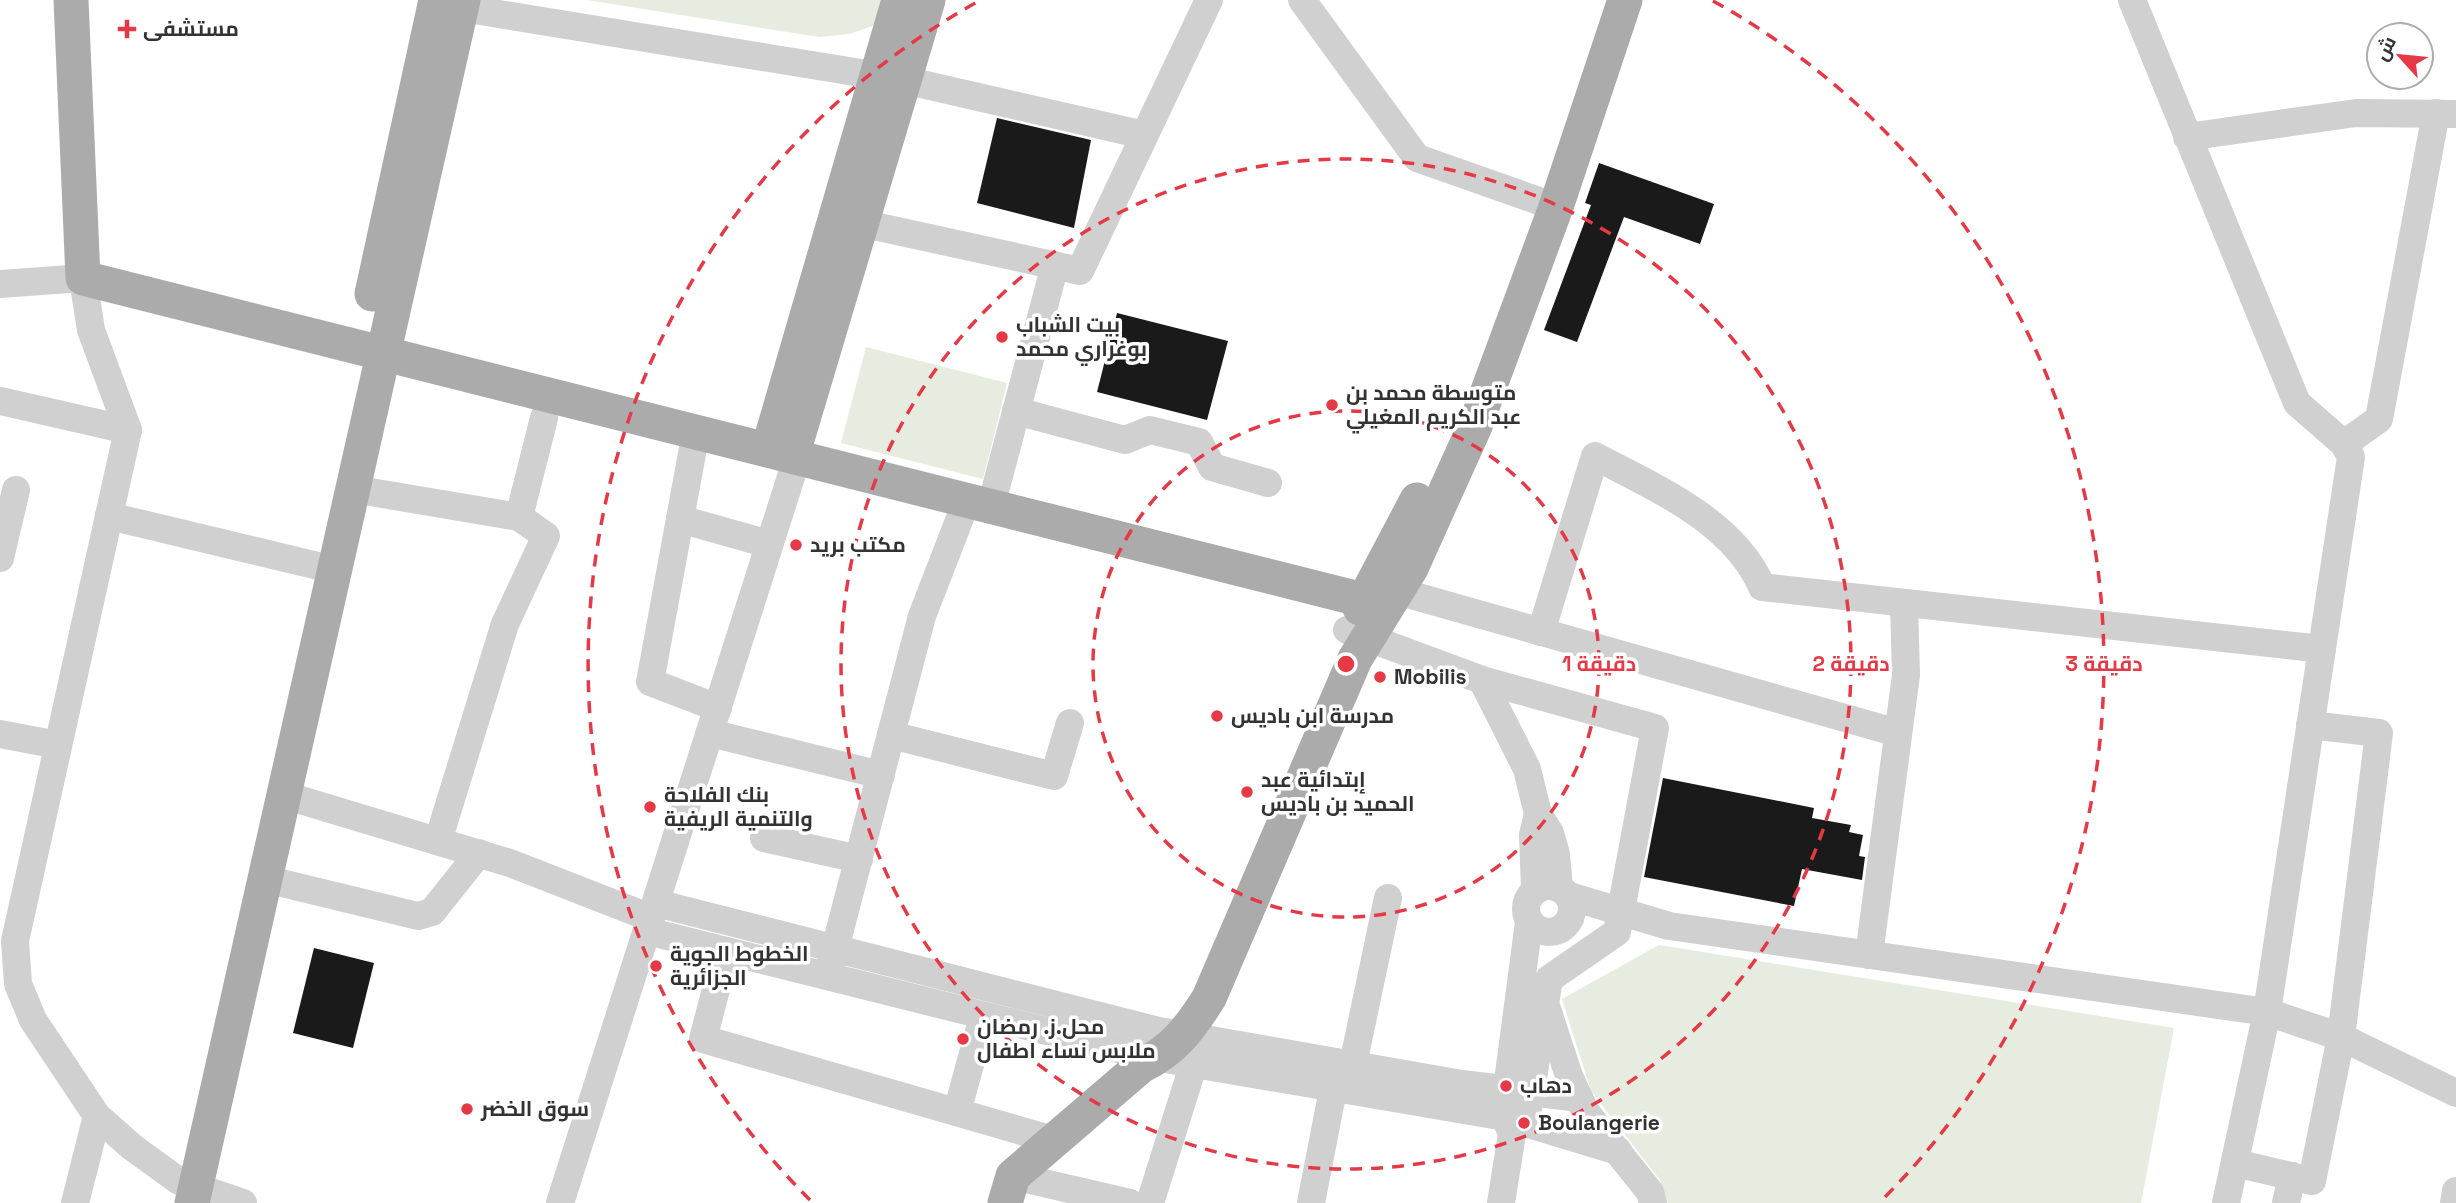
<svg xmlns="http://www.w3.org/2000/svg" width="2456" height="1203" font-family="'Space Grotesk',Cairo,sans-serif">
<rect width="100%" height="100%" fill="#fff"/>
<!-- green -->
<g fill="#e6ecdf">
<path d="M587,0H883L876,25L849,34L819,37Z"/>
<path d="M866,347L1007,383L983,479L841,443Z"/>
<path d="M1659,945L2174,1028L2141,1203H1668L1660,1180L1591,1091L1562,999Z"/>
</g>
<!-- building -->
<g fill="#1a1a1a">
<path d="M997,118L1091,140L1074,228L977,203Z"/>
<path d="M1599,163L1714,204L1700,244L1624,217L1577,342L1544,330L1591,205L1585,203Z"/>
<path d="M1117,313L1228,341L1207,420L1097,392Z"/>
<path d="M1663,778L1814,808L1812,818L1851,825L1849,832L1863,835L1859,856L1865,857L1862,880L1802,869L1794,906L1644,877Z"/>
<path d="M314,948L374,963L353,1048L293,1033Z"/>
</g>
<g fill="none" stroke-linecap="round" stroke-linejoin="round">
<!-- minor -->
<g stroke="#d0d0d0" stroke-width="28">
<path d="M448,0L462,8L904,80L1144,135"/>
<path d="M1302,0L1417,158L1556,207"/>
<path d="M2132,0L2297,403L2344,444L2351,457L2267,1012L2226,1203"/>
<path d="M2187,137L2356,113L2456,114"/>
<path d="M842,219L1080,271L1209,0"/>
<path d="M0,284L83,278L91,330L128,430L15,941L18,984L33,1020L97,1116L132,1147L179,1181L243,1203"/>
<path d="M0,401L128,430"/>
<path d="M1016,411L1125,440L1150,430L1199,442L1212,467L1268,483"/>
<path d="M696,432L650,682L718,708"/>
<path d="M2344,444L2379,419L2436,113"/>
<path d="M353,489L519,517L546,536L505,624L438,841"/>
<path d="M991,506L1055,265"/>
<path d="M109,516L335,570"/>
<path d="M519,517L544,418"/>
<path d="M680,519L769,544"/>
<path d="M0,558L16,490"/>
<path d="M1397,591L1898,733"/>
<path d="M1347,630L1482,680L1527,769L1538,814L1550,833L1556,854L1559,888"/>
<path d="M1541,632L1595,456C1655,488 1734,521 1762,587L2322,649"/>
<path d="M1482,680L1655,728L1617,932L1549,979L1528,1109"/>
<path d="M710,733L881,775"/>
<path d="M0,734L58,745"/>
<path d="M891,735L1054,776L1070,723"/>
<path d="M284,795L510,863L651,918"/>
<path d="M764,838L859,859"/>
<path d="M265,879L418,916L432,912L479,853"/>
<circle cx="1549" cy="909" r="23"/>
<path d="M1535,889L1533,835L1538,814"/>
<path d="M1569,896L1669,926L2267,1012L2341,1037L2456,1093"/>
<path d="M656,903L1159,1031L1462,1084L1579,1098"/>
<path d="M647,931L1142,1055L1505,1117L1618,1151"/>
<path d="M726,951L703,1039L1053,1140"/>
<path d="M1869,955L1906,675L1904,603"/>
<path d="M831,964L922,616L967,500"/>
<path d="M1547,1009L1569,1076L1585,1111L1650,1192L1653,1203"/>
<path d="M1349,1083L1388,898"/>
<path d="M957,1112L983,1017"/>
<path d="M2235,1163L2312,1181L2341,1037L2379,733L2310,725"/>
<path d="M1013,1176L1130,1203"/>
<path d="M75,1203L97,1116"/>
<path d="M560,1203L797,458"/>
<path d="M1150,1203L1194,1063"/>
<path d="M1311,1203L1337,1069"/>
<path d="M1501,1203L1512,1134L1505,1117L1507,1089L1529,922"/>
<path d="M2286,1203L2292,1176"/>
<path d="M2454,1203L2456,1191"/>
</g>
<!-- major -->
<g stroke="#ababab" stroke-width="35">
<path d="M71,0L83,278L1387,606"/>
<path d="M372,294L436,0"/>
<path d="M768,450L899,0"/>
<path d="M792,456L928,0"/>
<path d="M1360,608L1417,500"/>
<path d="M192,1203L463,0"/>
<path d="M1005,1203L1013,1176L1141,1066C1174,1050 1190,1028 1209,998L1355,659L1411,568L1475,426L1556,207L1625,0"/>
</g>
</g>
<!-- distance rings -->
<g fill="none" stroke="#e63946" stroke-width="3.5" stroke-dasharray="12 9">
<circle cx="1346" cy="664" r="253"/>
<circle cx="1346" cy="664" r="505"/>
<path d="M810 1200A758 758 0 0 1 979 1M1713 1A758 758 0 0 1 1882 1200"/>
</g>
<!-- markers -->
<g fill="#e63946" stroke="#fff" stroke-width="2.5">
<path d="M123.5 18.5h7v7h7v7h-7v7h-7v-7h-7v-7h7z"/>
<circle cx="1002" cy="337" r="7"/>
<circle cx="1332" cy="405" r="7"/>
<circle cx="796" cy="545" r="7"/>
<circle cx="1380" cy="677" r="7"/>
<circle cx="1217" cy="716" r="7"/>
<circle cx="1247" cy="792" r="7"/>
<circle cx="650" cy="807" r="7"/>
<circle cx="656" cy="966" r="7"/>
<circle cx="963" cy="1039" r="7"/>
<circle cx="1506" cy="1086" r="7"/>
<circle cx="467" cy="1109" r="7"/>
<circle cx="1524" cy="1123" r="7"/>
</g>
<g text-anchor="middle" stroke-width="7" stroke-linejoin="round" paint-order="stroke">
<!-- poi labels -->
<g font-size="21" font-weight="bold" fill="#333" stroke="#fff" text-anchor="start">
<text x="143" y="36">مستشفى</text>
<text x="1016" y="332">بيت الشباب<tspan x="1016" dy="24">بوغراري محمد</tspan></text>
<text x="1346" y="400">متوسطة محمد بن<tspan x="1346" dy="24">عبد الكريم المغيلي</tspan></text>
<text x="810" y="552">مكتب بريد</text>
<text x="1394" y="684">Mobilis</text>
<text x="1231" y="723">مدرسة ابن باديس</text>
<text x="1261" y="787">إبتدائية عبد<tspan x="1261" dy="24">الحميد بن باديس</tspan></text>
<text x="664" y="802">بنك الفلاحة<tspan x="664" dy="24">والتنمية الريفية</tspan></text>
<text x="670" y="961">الخطوط الجوية<tspan x="670" dy="24">الجزائرية</tspan></text>
<text x="977" y="1034">محل.ز. رمضان<tspan x="977" dy="24">ملابس نساء اطفال</tspan></text>
<text x="1520" y="1093">دهاب</text>
<text x="481" y="1116">سوق الخضر</text>
<text x="1538" y="1130">Boulangerie</text>
</g>
</g>
<circle cx="1346" cy="664" r="10" fill="#e63946" stroke="#fff" stroke-width="3.5"/>
<g font-size="21" text-anchor="middle" font-weight="bold" fill="#e63946" stroke="#fff" stroke-width="7" stroke-linejoin="round" paint-order="stroke">
<text x="1599" y="671">1 دقيقة</text>
<text x="1851" y="671">2 دقيقة</text>
<text x="2104" y="671">3 دقيقة</text>
</g>
<!-- north arrow -->
<g transform="translate(2400 56) rotate(297)"><circle r="33" fill="#ffffff" stroke="#adadad" stroke-width="2"/>
<path d="M0-5L12 26L0 18L-12 26Z" fill="#e63946"/>
<text y="-10" font-size="19" font-weight="bold" text-anchor="middle" fill="#333333">ش</text>
</g>
</svg>
